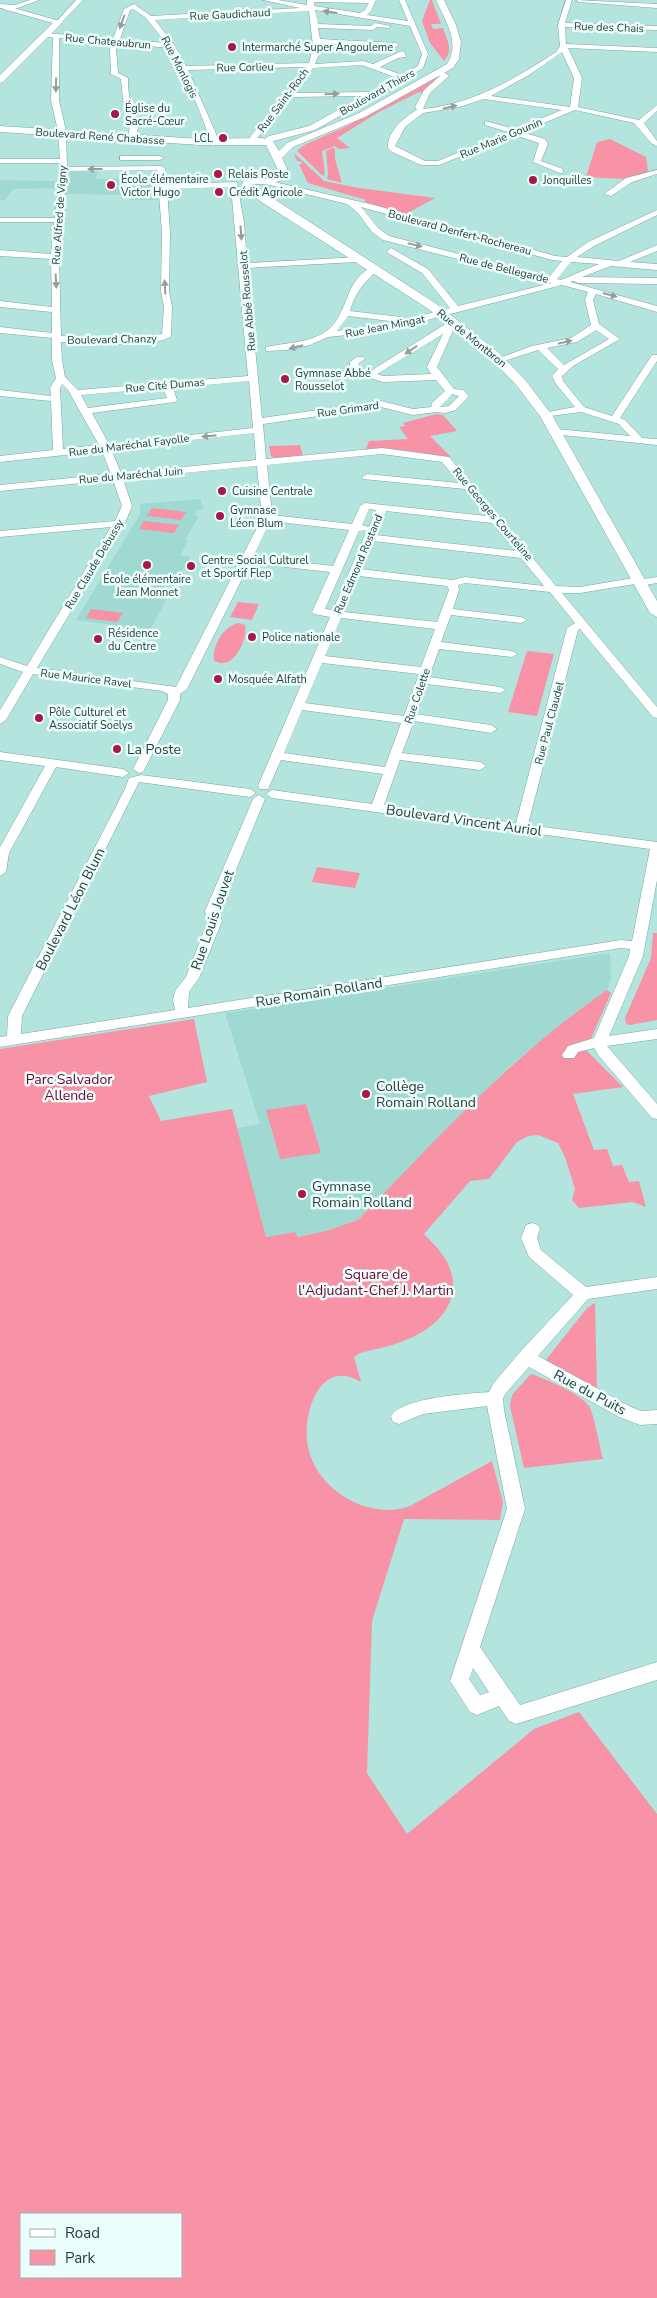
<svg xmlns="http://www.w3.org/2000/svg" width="657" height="2298" font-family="'Nunito Sans',sans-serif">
<rect width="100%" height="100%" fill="#b4e4de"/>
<!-- built -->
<g fill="#9fd9d2">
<path d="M66,171H98L96,179L153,178L158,200H130V195L64,194L65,189H68L71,175H66Z"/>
<path d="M0,180L51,181H56V188L13,189L5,200H0Z"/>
<path d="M201,499V505L204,506L202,510H197L194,515L199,516L185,540L188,541L180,555L190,557L176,581L164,580L161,585L164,586L159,595L168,596L150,630L76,620L140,514V504Z"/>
<path d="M610,953L611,979L607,990L575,1012L511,1065L358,1220L326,1231L297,1237L295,1232L266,1237L237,1128L260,1124L225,1013Z"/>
</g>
<!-- green -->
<g fill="#f892a6" fill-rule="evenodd">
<path d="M430,0H432L441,24H431L433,29L443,28C447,40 454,51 444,61L430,43L422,21Z"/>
<path d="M440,76L423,93L419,92L379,112L337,138L350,148L339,149L335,146L322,151L325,174L323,176L297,151L304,145L345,127Z"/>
<path d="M610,139L646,157L648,171L645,174L623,179L586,177L597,142Z"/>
<path d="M332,148L335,149V159L342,183L327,179L328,174L326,151Z"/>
<path d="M294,153L324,181L359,188L435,198L406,214L364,202L366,200L308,183L299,164H302V162L297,161Z"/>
<path d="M436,414L443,415L457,431L430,436L451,457L385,448L366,449L369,441L408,439L399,427L405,426L403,423Z"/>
<path d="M300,445L303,455L275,458L271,456L269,446Z"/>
<path d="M152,508L186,512L181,520L147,516Z"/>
<path d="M144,521L179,525L174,533L139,529Z"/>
<path d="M238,602L259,604L252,620L230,617Z"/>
<path d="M91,609L123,613L117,622L86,618Z"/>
<path d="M239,623L245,625C249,639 231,674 214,660C212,646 224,625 239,623Z"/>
<path d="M527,651L554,654L537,716L508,712Z"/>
<path d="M317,867L360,873L355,888L312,882Z"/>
<path d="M653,933H657V1020L630,1025L626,1024L625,1018L651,958Z"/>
<path d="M607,990L611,993L586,1050L623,1087L573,1094L594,1150L607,1149L613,1166L622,1165L629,1182L639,1181L646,1207L633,1202L579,1208L572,1200L575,1189L565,1157L558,1143L538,1135L528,1136L517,1142L489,1179L470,1181L424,1234C430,1240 437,1247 442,1254C468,1291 445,1324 408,1339C393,1346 376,1349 360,1353L354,1357L361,1382C321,1358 304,1409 307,1441C312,1487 367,1522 410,1506L492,1461L503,1502L500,1520L404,1519L372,1621L367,1773L407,1834L534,1729L579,1712L657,1814V2298H0V1049L194,1019L207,1082L149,1096L161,1121L232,1109L266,1237L295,1232L298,1237L326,1231L358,1220C437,1139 513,1054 607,990ZM21,2214H181V2277H21Z"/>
<path d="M306,1104L321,1153L280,1159L266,1110Z"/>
<path d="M595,1303L597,1391L545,1361L587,1308Z"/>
<path d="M531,1374C546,1379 579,1393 589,1406C594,1414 600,1448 603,1459L524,1468L510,1406L512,1395Z"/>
</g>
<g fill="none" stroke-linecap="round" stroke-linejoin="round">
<defs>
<g id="minor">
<path d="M30,0H39L15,9L0,8V4L15,5Z"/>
<path d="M76,0H83L61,23H57V21Z"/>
<path d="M263,0H278L307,5V0H376L371,11L367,15L408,21L399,0H405L428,54L423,68L408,77V80H403L315,130L266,143L262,141L269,136L309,126L363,96L292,97L258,137L257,143H254L250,141V137L306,67L188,70L217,136V144L213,146L209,144C209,123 179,67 169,48L118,43L116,49L118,73L128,78C128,85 128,92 130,99C134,114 142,123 135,139H132L128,137L131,120L123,100L121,79L111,74L110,49L112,43L59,38V100L66,131L67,167L161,166L165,168L167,184L237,182L244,223L247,263L359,257V261L356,262L247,268L262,418L381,401L413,409L431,407L432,403L445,391L436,380L383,382L350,372V362L357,357H363L365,359L359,363L358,369L369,372L452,320L459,322L455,326L437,367L454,389L463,390L469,396L456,410L445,413L436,412L413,415L381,407L263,424L266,459L382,448L449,457L471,484L475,485V489L499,517L502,518V521L556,586L580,587L639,577L644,579L657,577V583L640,586L635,584L580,593H562L657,707V718L653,717L580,629L578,630L528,825L657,842V880L643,956L609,1036L657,1029V1039L607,1046L657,1104V1119L652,1118L599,1056L594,1048L578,1052L574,1058H564L562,1055L568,1046L594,1038L629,956L630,949L621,948L0,1047V1037L7,1036L8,1016L125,789L129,778L141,775L250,789L256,793L250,797L139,782L22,1016L21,1034L175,1010L173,1000L175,991L186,977L208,921L205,911L253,799L259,795L265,799L219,911L222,921L199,978L189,992L188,1008L621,940L632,941L650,849L272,798L266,794L272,790L372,804L383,774L281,760L268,789H260L258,786L330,617L314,614L312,612L330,572L250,563L187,689L180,694V700L143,772L139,773L133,769L168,700V694L162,691L33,674L6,720L0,724V710L23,672L0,664V657L27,666L111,527L0,537V531L115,521L122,506L113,480L0,491V485L111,474L102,451L0,462V456L53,450L51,401L0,396V390L51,396L50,388L56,378L52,360V338L0,333V327L52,333V312L0,307V301L52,307L51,259L0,256V250L51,254L54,222H0V218H55L60,163H0V159H60L58,131L51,100L53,38L43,35L46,33L113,39L124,9L134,4L151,16L300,8ZM314,2L369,3L365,10L360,13L314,6ZM133,9L145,17L166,43L120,39L130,10ZM315,10L410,26L422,54L418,66L402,75L380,67L398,58L406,57L405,53L402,51L373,64L363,61L315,64L319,54L320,43L396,47L399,45L396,43L320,39L318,28L373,30L377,27L388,28L391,26L375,23L371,26L318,24ZM309,11L313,47L309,63L186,66L175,46L155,20ZM362,65L397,78L371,92L295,93L313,68ZM157,170L162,232L161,291L164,307L162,334L129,338L61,336L59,257L67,171ZM231,187L248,376L78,390L65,377L62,360L61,342C84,343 155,349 171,336L172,307L169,291L170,232L167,189ZM443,334L427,367L431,374L383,376L377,374ZM249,381L253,428L109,444L92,413L175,402L177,400L173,388ZM62,384L68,390L99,445L63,449L60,388ZM163,388L167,398L88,408L81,395ZM452,394L459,396L449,406L440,407ZM254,433L256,460L121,473L111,449ZM382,454L442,462L459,483L367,474L362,477L363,479L465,489L487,516L365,503L360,506L352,524L272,515L267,465ZM257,466L262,518L176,687L37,668L127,518L132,506L123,479ZM369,509L376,510L369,527L362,525ZM386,511L492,523L516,551L376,535ZM270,521L349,530L333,566L253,557ZM367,530L333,610L325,609L359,531ZM373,541L521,558L544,586L465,577L452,580L361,569ZM359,576L447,586L449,590L437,622L344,612ZM465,583L550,592L575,623L567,628L516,823L384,805L400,760L480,770L486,766L480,762L402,753L414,721L491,733L497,729L491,725L416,714L427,684L500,693L506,690L500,687L429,677L439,649L512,657L518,654L512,651L441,642L451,615L521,623L527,620L521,617L453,609L459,590L458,585ZM341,618L435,629L421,667L325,656ZM322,663L419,674L404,716L305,703ZM302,710L401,723L385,767L284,753Z"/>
<path d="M566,0H572L565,23L657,26V30L565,27L566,44L657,48V52L568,48L582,78L578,107L639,120L657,105V111L644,123L657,141V146L651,143L634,123L575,110L522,132L545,139L548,144L541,161L563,169V173H560L533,162L539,143L515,135L439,165H421L392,152L388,148C387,132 404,117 417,110L415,107L424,90L440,76L435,74V70H441L449,76L430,93L423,109C474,104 514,79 556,52L560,46L558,25ZM562,52L574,78L570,107L491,96L529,75ZM484,99L562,110L515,129L485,121V125L508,132L438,161H425L395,146L405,127L423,113L459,107Z"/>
<path d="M576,0L657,4V8L579,2Z"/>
<path d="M120,156H160L164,158L160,160H120Z"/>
<path d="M657,170V174L632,182L611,196L604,194L626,178Z"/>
<path d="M261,179L374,205L555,256L567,257L588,242L657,210V215L594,246L577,257L619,261L657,245V251L630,262L657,264V270L611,266L582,277L657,278V284L578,283L574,281L570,282L657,306V312L596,294L593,300L599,324L620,339L573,366L562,376L563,381L584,407L612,416L652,355H657V361L620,418L625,420L642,438L657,439V445L553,434V430L556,429L630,436L619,424L581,412L543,417V413L575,407L556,384L552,376L558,369L538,350L501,362L496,359L532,346L571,338L591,325L585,300L588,292L562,285L385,331L328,337L310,345L288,350L266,351V347C288,342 310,344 329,329C349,313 345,276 374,267L378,270C364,282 355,293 350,311L401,317L405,320L450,308L422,273L388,253L387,251L391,248L428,269L458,306L552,283L383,240L372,232L358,213L347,204L261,183ZM361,207L552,260L562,261L549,277L389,236L378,228ZM571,262L599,264L561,280L557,279ZM348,316L398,322L337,331ZM596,330L609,339L564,365L547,348L577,342Z"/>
<path d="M0,752L123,769L129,773L123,777L56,767L9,853L6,872L0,876V847L45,766L0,760Z"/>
<path d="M532,1223L538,1225L540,1229L537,1238L541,1250L586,1287L657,1277V1289L588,1299L538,1356L631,1407L641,1411L657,1410V1424L640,1425L619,1417L529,1367L506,1393L503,1398L504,1410L525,1509L480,1647L520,1705L657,1662V1680L516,1724L509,1721L499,1706L477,1715L470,1712L450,1681L507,1509L487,1406L423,1414L399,1424L393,1422L391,1417C400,1397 468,1394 489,1392L493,1384L520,1352L573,1295L529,1257L521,1238L526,1225ZM473,1668L489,1692L480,1695L469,1679Z"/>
</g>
<g id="major">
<path d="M436,0H444L456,25L461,42L459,59L453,68L365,117L293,147L282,158L290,175L288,177L272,184H251L435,303L498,352L526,381L552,415L657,601V617L650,613L540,416L517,386L490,357L427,308L260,201L243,187L241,185L244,182L227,174L225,172L230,169C248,175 259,186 280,174L266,145H201L0,132V126L201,139L262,138L273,141L279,151L287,143L359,113L447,64C461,43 445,20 436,0Z"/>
<path d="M3,5L63,22L3,82L0,83V75L53,23L3,9Z"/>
</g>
</defs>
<!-- minor casing -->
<use href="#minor" stroke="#79a7a2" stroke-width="1"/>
<!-- major casing -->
<use href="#major" stroke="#79a7a2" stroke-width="1"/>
<!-- minor -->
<use href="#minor" fill="#fff" fill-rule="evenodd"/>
<!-- major -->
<use href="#major" fill="#fff" fill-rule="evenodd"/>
</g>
<!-- one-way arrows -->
<defs><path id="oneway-solid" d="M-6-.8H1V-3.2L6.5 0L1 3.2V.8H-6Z" transform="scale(1.25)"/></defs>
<g fill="#949e9d">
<use href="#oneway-solid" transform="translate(330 12) rotate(-172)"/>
<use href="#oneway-solid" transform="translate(122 22) rotate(110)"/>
<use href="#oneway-solid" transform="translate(56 85) rotate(91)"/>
<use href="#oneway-solid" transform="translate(332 94) rotate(-1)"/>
<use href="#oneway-solid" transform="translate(450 107) rotate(-13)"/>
<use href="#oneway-solid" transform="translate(95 169) rotate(180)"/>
<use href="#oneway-solid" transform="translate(241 233) rotate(86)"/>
<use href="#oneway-solid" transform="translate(415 245) rotate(13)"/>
<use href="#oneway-solid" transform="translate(56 281) rotate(87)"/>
<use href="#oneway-solid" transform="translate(165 287) rotate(-93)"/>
<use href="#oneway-solid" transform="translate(610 295) rotate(15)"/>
<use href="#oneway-solid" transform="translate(565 342) rotate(-13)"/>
<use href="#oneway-solid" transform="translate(296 347) rotate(166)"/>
<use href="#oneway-solid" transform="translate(411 350) rotate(147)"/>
<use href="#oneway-solid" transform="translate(209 436) rotate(174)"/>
</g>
<!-- markers -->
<g fill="#a9164a" stroke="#ebfefc" stroke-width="2">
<circle cx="232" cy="47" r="5"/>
<circle cx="115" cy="114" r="5"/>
<circle cx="223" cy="138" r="5"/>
<circle cx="218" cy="174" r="5"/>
<circle cx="533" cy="180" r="5"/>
<circle cx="111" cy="185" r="5"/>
<circle cx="219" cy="192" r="5"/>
<circle cx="285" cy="379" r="5"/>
<circle cx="222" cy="491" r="5"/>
<circle cx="220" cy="516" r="5"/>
<circle cx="147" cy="565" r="5"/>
<circle cx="191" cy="566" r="5"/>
<circle cx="252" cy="637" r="5"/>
<circle cx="98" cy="639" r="5"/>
<circle cx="218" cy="679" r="5"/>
<circle cx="39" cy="718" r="5"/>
<circle cx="117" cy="749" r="5"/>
<circle cx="366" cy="1094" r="5"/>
<circle cx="302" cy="1194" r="5"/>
</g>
<g text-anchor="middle" stroke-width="5" stroke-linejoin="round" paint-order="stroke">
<!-- far-street labels -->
<g font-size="11" fill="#2a3d3b" stroke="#ebfefc">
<text transform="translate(230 14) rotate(-3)" y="4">Rue Gaudichaud</text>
<text transform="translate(609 27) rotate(2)" y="4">Rue des Chais</text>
<text transform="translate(108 41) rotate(5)" y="4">Rue Chateaubrun</text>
<text transform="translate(180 67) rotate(63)" y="4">Rue Monlogis</text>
<text transform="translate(245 67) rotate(-1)" y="4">Rue Corlieu</text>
<text transform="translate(377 92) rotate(-29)" y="4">Boulevard Thiers</text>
<text transform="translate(283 100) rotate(-53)" y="4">Rue Saint-Roch</text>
<text transform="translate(100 136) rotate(4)" y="4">Boulevard René Chabasse</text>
<text transform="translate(501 138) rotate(-23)" y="4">Rue Marie Gounin</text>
<text transform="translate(59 215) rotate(-86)" y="4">Rue Alfred de Vigny</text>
<text transform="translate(460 232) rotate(15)" y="4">Boulevard Denfert-Rochereau</text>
<text transform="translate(504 268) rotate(14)" y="4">Rue de Bellegarde</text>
<text transform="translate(247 301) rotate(-95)" y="4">Rue Abbé Rousselot</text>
<text transform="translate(385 326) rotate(-11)" y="4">Rue Jean Mingat</text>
<text transform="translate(472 338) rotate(39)" y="4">Rue de Montbron</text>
<text transform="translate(112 339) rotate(-1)" y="4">Boulevard Chanzy</text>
<text transform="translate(165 385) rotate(-5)" y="4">Rue Cité Dumas</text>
<text transform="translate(348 409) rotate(-8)" y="4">Rue Grimard</text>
<text transform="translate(129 445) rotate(-7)" y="4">Rue du Maréchal Fayolle</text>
<text transform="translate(131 475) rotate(-5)" y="4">Rue du Maréchal Juin</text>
<text transform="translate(493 514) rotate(50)" y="4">Rue Georges Courteline</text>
<text transform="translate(94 564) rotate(-59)" y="4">Rue Claude Debussy</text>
<text transform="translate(358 564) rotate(-67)" y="4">Rue Edmond Rostand</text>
<text transform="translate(86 678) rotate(7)" y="4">Rue Maurice Ravel</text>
<text transform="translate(417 696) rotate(-71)" y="4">Rue Colette</text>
<text transform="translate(549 723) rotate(-75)" y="4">Rue Paul Claudel</text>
</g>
<!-- far-poi labels -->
<g font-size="11" fill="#2a3d3b" stroke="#ebfefc" text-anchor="start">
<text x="242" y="51">Intermarché Super Angouleme</text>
<text x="125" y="112">Église du<tspan x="125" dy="13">Sacré-Cœur</tspan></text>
<text x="213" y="142" text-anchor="end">LCL</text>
<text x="228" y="178">Relais Poste</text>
<text x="121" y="183">École élémentaire<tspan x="121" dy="13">Victor Hugo</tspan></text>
<text x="543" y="184">Jonquilles</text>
<text x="229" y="196">Crédit Agricole</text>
<text x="295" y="377">Gymnase Abbé<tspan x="295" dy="13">Rousselot</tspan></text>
<text x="232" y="495">Cuisine Centrale</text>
<text x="230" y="514">Gymnase<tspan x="230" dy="13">Léon Blum</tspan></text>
<text x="201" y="564">Centre Social Culturel<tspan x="201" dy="13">et Sportif Flep</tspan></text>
<text x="147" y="583" text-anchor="middle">École élémentaire<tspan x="147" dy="13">Jean Monnet</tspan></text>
<text x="108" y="637">Résidence<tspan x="108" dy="13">du Centre</tspan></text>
<text x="262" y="641">Police nationale</text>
<text x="228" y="683">Mosquée Alfath</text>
<text x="49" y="716">Pôle Culturel et<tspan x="49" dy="13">Associatif Soëlys</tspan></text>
</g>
<!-- poi labels -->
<g font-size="14" fill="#2a3d3b" stroke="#ebfefc" text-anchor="start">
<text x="127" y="754">La Poste</text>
<text x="376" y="1091">Collège<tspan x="376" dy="16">Romain Rolland</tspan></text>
<text x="312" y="1191">Gymnase<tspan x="312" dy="16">Romain Rolland</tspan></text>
</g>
<!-- street labels -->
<g font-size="14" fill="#2a3d3b" stroke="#ebfefc">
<text transform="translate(464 820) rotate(8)" y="5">Boulevard Vincent Auriol</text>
<text transform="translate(70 909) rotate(-63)" y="5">Boulevard Léon Blum</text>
<text transform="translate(212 920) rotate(-71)" y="5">Rue Louis Jouvet</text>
<text transform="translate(319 992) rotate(-9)" y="5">Rue Romain Rolland</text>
<text transform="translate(590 1392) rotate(28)" y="5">Rue du Puits</text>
</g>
<!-- park labels -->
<g font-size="14" fill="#73042f" stroke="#ebfefc">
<text x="69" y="1084">Parc Salvador<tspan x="69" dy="16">Allende</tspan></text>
<text x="376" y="1279">Square de<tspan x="376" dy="16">l'Adjudant-Chef J. Martin</tspan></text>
</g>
</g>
<!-- legend -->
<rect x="20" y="2213" width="162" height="65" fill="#ebfefc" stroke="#9eb1af"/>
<rect x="30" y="2229" width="25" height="8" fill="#ffffff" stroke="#9eb1af"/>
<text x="65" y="2238" font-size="15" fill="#2a3d3b">Road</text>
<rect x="30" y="2250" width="25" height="15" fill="#f892a6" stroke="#9eb1af"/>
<text x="65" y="2263" font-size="15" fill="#2a3d3b">Park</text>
</svg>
